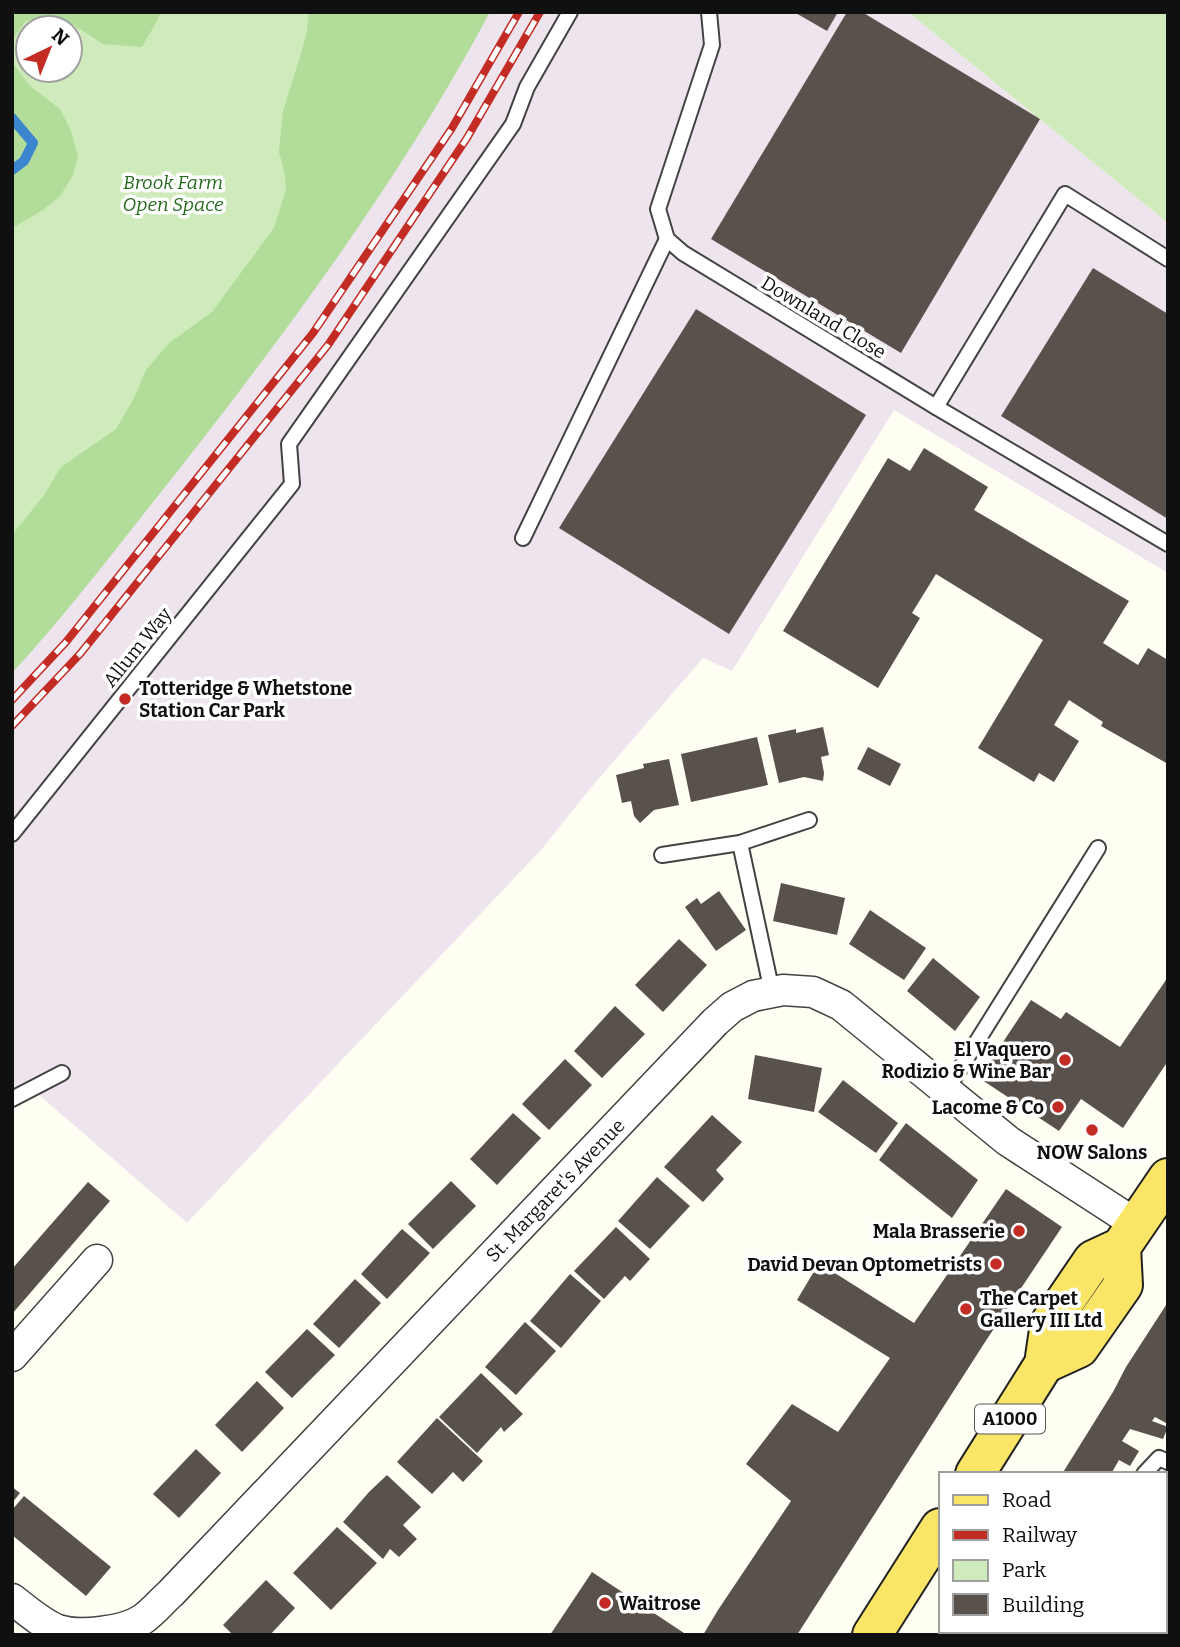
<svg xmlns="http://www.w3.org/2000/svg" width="1180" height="1647" font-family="Bitter,serif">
<rect width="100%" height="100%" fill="#fffef2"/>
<!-- industrial -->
<path fill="#eee4ee" d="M487,12H908L1168,223V573L894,410L732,671L703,658L589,790L541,850L187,1223L38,1094L12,1107V659Z"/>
<!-- green -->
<g fill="#cfebbb" fill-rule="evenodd">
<path d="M12,12H487L12,658ZM28,28H70V70H28Z"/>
<path d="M908,12H1168V223Z"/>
</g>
<!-- forest -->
<g fill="#b1dc9a">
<path d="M12,12H162L142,47L103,44L69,22L45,18L26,21L13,39L12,53Z"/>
<path d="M309,12H490C404,173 292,325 180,468C125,537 72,608 12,673V535L45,494L60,468L116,429L134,398L146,370L169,343L212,312L274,228L286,189L285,175L279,152L283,111L300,57L307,31Z"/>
<path d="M12,62L29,85L60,109L71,131L78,156L73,175L60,196L43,210L12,228Z"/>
</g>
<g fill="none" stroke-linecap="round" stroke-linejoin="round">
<!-- stream -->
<path stroke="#3c86d0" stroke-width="10" d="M12,118L33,143L24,161L12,170"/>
</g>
<!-- building -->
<g fill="#59524c">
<path d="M794,12H838L827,31Z"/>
<path d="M847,12H862L1040,119L901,353L711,239Z"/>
<path d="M1093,268L1168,314V519L1001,416Z"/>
<path d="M696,309L866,415L729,634L559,528Z"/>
<path d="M924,448L988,487L974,510L1129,601L1103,643L1138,665L1148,648L1168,660V764L1101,726L1103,722L1069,700L1054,725L1079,741L1054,782L1039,773L1034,782L978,748L1043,640L936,574L912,613L920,618L878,688L783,631L888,458L910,471Z"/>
<path d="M823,727L829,755L821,757L824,773L823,781L804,777L779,783L768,735L796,729V733Z"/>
<path d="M757,737L768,785L691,802L681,754Z"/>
<path d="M868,747L901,764L890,786L857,769Z"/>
<path d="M669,759L679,805L654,810L640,823L634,816L631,801L622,803L616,775L644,768L643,764Z"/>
<path d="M781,883L845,898L837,935L773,921Z"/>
<path d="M719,891L746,930L716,951L685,907L697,898L701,904Z"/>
<path d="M870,910L926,948L904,980L849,944Z"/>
<path d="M679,939L707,965L663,1012L635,985Z"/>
<path d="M933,958L980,997L955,1031L907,991Z"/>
<path d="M1168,977V1061L1123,1128L1081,1099L1059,1131L979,1078L1031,1000L1061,1019L1066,1012L1120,1047Z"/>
<path d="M615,1006L645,1034L602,1078L574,1051Z"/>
<path d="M755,1055L822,1068L814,1112L748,1099Z"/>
<path d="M565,1059L592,1085L549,1130L522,1104Z"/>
<path d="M843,1080L898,1123L876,1153L818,1112Z"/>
<path d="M513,1113L541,1138L497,1185L470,1159Z"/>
<path d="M712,1115L742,1142L716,1170L724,1179L703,1202L664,1167Z"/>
<path d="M906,1123L978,1180L952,1218L879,1160Z"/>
<path d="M657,1177L690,1206L650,1249L618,1221Z"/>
<path d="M451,1181L476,1206L433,1249L408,1224Z"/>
<path d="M88,1182L110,1201L12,1314V1269Z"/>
<path d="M1006,1189L1062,1227L987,1339L797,1635H703L718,1610L791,1501L746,1464L792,1404L838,1432L890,1358L797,1300L819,1263L914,1323Z"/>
<path d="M616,1227L650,1259L630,1281L625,1276L604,1299L574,1271Z"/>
<path d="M402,1229L430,1253L387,1299L361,1274Z"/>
<path d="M570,1274L601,1301L561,1348L530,1321Z"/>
<path d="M355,1279L381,1303L339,1348L313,1324Z"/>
<path d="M1168,1302V1397L1166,1400L1168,1401V1424L1155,1417L1152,1421L1168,1427L1163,1439L1130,1429L1122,1441L1139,1451L1130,1466L1119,1460L1111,1474H1062L1113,1392L1126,1367Z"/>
<path d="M525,1322L556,1351L516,1395L485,1367Z"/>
<path d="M307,1329L335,1355L292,1398L265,1372Z"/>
<path d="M481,1373L523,1414L504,1432L501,1427L477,1453L439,1417Z"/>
<path d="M257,1381L284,1408L242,1452L215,1425Z"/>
<path d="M437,1418L483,1461L463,1482L453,1472L432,1494L397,1462Z"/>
<path d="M196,1449L221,1473L179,1518L153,1494Z"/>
<path d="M387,1475L421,1507L403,1525L417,1539L399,1557L390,1549L383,1559L343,1522L369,1492Z"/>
<path d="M12,1487L20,1493L12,1503Z"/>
<path d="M1168,1494V1567H1164V1499Z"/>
<path d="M24,1496L111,1567L86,1596L12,1535V1510Z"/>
<path d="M337,1527L377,1563L331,1610L293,1573Z"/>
<path d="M592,1572L687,1635H550Z"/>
<path d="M266,1580L295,1608L270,1635H233L223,1625Z"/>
<path d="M964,1631H1018L1022,1635H962Z"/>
</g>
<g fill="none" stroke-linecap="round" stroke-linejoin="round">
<defs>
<g id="service">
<path d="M709,12L712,45L658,209L667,239L683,253L936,407L1168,544"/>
<path d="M936,407L1065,194L1168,259"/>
<path d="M523,538L667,239"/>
<path d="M12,834L292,484L289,444L513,124L527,87L570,12"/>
<path d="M740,843L772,992"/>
<path d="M662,855L740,843L809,820"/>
<path d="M946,1091L1098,848"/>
<path d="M12,1099L62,1073"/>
<path d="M1144,1474L1159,1458L1168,1462"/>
</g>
<g id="minor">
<path d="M12,1356L97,1260"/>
<path d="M1164,1582L1168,1580"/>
<path d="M12,1599C25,1609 42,1624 58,1630C79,1637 124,1632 143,1619C153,1612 162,1601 171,1593L715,1022L732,1007L753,996L783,990L813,992L841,1005L1008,1141L1136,1224"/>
</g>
<g id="primary">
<path d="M1044,1364L1079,1348L1123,1285L1121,1247"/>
<path d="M975,1474L1044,1364L1050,1323L1093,1260L1121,1247L1168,1178"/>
<path d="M872,1635L940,1528"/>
</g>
</defs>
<!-- service casing -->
<use href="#service" stroke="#434343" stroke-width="18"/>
<!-- minor casing -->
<use href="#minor" stroke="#434343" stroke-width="33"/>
<!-- primary casing -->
<use href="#primary" stroke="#212121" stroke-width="42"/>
<!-- service -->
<use href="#service" stroke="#fff" stroke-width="14"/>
<!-- minor -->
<use href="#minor" stroke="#fff" stroke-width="30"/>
<!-- primary -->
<use href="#primary" stroke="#fae567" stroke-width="38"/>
<defs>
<g id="rail">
<path d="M12,700L66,642L313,333L452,128L519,12"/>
<path d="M12,726L80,654L328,345L467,138L540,12"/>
</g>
</defs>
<!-- rail casing -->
<use href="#rail" stroke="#c32c24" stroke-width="8"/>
<!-- rail -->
<use href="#rail" stroke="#fff" stroke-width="5" stroke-dasharray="16" stroke-linecap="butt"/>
</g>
<!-- markers -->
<g fill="#c32c24" stroke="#fff" stroke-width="2.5">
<circle cx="125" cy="699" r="7"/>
<circle cx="1065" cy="1060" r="7"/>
<circle cx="1058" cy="1107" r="7"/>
<circle cx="1092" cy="1130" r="7"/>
<circle cx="1019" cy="1231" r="7"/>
<circle cx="996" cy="1264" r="7"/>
<circle cx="966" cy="1309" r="7"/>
<circle cx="605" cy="1603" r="7"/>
</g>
<g text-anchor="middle" stroke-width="7" stroke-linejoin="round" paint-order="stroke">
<!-- shield labels -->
<rect fill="#fff" stroke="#585858" stroke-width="2" x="975" y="1404.5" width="70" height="29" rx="5"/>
<g font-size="18" font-weight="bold" fill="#101010">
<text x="1010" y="1425">A1000</text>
</g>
<!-- park labels -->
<g font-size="19" font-style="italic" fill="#266a1e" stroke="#fff">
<text x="173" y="189">Brook Farm<tspan x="173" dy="22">Open Space</tspan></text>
</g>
<!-- street labels -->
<g font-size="19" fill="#101010" stroke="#fff">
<text transform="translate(824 317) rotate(31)" y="7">Downland Close</text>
<text transform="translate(137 647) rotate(-51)" y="7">Allum Way</text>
<text transform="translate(555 1190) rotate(-46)" y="7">St. Margaret's Avenue</text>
</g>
<!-- poi labels -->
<g font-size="19" font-weight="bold" fill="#101010" stroke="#fff" text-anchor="end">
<text x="139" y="695" text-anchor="start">Totteridge &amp; Whetstone<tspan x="139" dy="22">Station Car Park</tspan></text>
<text x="1051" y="1056">El Vaquero<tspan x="1051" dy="22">Rodizio &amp; Wine Bar</tspan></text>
<text x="1044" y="1114">Lacome &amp; Co</text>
<text x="1092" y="1159" text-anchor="middle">NOW Salons</text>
<text x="1005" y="1238">Mala Brasserie</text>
<text x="982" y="1271">David Devan Optometrists</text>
<text x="980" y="1305" text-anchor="start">The Carpet<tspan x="980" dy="22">Gallery III Ltd</tspan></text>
<text x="619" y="1610" text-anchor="start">Waitrose</text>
</g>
</g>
<!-- border -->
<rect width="1180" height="1647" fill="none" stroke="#101010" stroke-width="28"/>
<!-- legend -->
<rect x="939" y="1472" width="228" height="161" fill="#ffffff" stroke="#9f9f9f" stroke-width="2"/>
<rect x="953" y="1495" width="35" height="10" fill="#fae567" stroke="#9f9f9f" stroke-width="2"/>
<text x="1002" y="1507" font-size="21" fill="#101010">Road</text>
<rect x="953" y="1530" width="35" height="10" fill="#c32c24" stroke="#9f9f9f" stroke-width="2"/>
<text x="1002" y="1542" font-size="21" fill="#101010">Railway</text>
<rect x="953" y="1560" width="35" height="21" fill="#cfebbb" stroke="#9f9f9f" stroke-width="2"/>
<text x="1002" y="1577" font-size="21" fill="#101010">Park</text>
<rect x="953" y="1594" width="35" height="21" fill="#59524c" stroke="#9f9f9f" stroke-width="2"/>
<text x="1002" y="1612" font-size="21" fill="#101010">Building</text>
<!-- north arrow -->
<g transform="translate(49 49) rotate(43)"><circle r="33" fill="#ffffff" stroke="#9f9f9f" stroke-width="2"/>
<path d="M0-5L12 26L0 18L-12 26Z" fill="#c32c24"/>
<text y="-10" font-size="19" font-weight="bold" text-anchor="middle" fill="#101010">N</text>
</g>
</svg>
